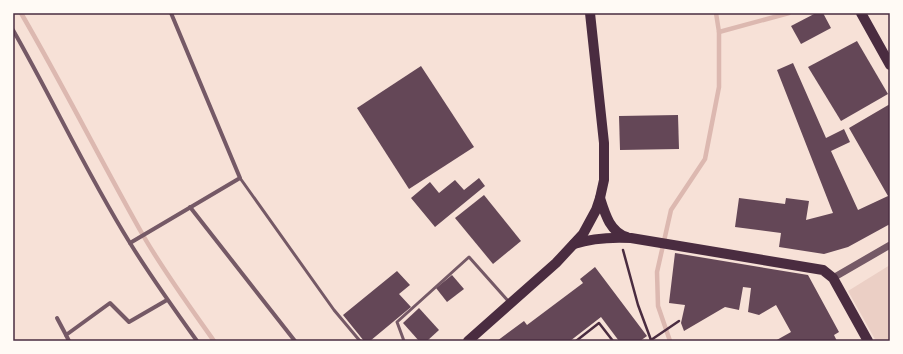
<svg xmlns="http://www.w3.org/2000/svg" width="903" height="354" font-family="'Nunito Sans',sans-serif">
<rect width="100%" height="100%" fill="#f7e1d7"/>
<!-- green -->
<path fill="#ebcfc5" d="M890,265V341H876L848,291Z"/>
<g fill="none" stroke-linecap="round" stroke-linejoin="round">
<!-- stream -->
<g stroke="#dcb8b0" stroke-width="4.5">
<path d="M21,13C64,87 102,163 144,237C165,273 190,307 214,341"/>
<path d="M719,32L789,13"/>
<path d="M670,341L658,306L657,272L671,210L705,159L719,87V32L716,13"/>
</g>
</g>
<!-- building -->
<g fill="#644757">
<path d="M816,13H823L831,28L801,44L791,26Z"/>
<path d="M857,41L888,94L841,121L808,67Z"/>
<path d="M793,63L826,138L844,129L850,142L831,151L858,210L888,196L849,128L890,104V224L848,247L824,254L779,247L781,233L735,227L739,198L785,204L786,198L809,201L806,220L833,213L777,70Z"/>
<path d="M421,66L474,147L409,189L357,108Z"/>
<path d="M678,115L679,149L620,150L619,116Z"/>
<path d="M479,178L485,186L435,227L411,198L430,182L439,193L455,180L464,190Z"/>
<path d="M484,195L521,241L493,264L455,218Z"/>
<path d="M675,253L808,275L839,332L834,335L837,341H775L791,332L776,305L759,315L748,312L751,288L743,287L739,310L725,307L684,331L681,323L685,305L669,303Z"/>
<path d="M595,267L647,336L640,341H619L601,317L570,341H497L524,321L527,325L583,283L580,279Z"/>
<path d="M397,271L410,285L399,294L411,307L370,341H364L343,315Z"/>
<path d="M452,275L464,289L447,302L436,288Z"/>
<path d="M419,308L439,330L427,341H419L403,323Z"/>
</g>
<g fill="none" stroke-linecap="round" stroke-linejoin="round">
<!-- path -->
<g stroke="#4a2c40" stroke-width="2.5">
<path d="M623,250L638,305L651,340L650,341"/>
<path d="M651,340L679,321"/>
<path d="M576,341L599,323L613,341"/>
</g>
<!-- service -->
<g stroke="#755966" stroke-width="3">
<path d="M240,178L334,310L360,341"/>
<path d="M404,341L397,322L469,257L509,302"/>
</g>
<!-- minor -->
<g stroke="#755966" stroke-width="4">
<path d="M13,30C53,100 87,174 130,243C151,277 174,309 197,341"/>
<path d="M190,207L295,341"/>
<path d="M130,243L240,178L171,13"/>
<path d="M57,318L66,335"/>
<path d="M69,341L66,335L110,303L129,322L167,300"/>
</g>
<!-- tertiary -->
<path stroke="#755966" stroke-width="7" d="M833,278L890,245"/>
<!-- primary -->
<g stroke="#4a2c40" stroke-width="10">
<path d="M861,13L890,65"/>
<path d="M600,198C605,214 610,232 627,237"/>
<path d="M574,244C592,238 611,237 631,238L823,270L833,278L868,341"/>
<path d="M468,341L556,263L583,234L596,210L600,198L604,180V143L590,13"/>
</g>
</g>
<!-- border -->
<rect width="903" height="354" fill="none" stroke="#fffaf5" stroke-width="28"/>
<rect x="14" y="14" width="875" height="326" fill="none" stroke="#4a2c40" stroke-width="1.5"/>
</svg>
